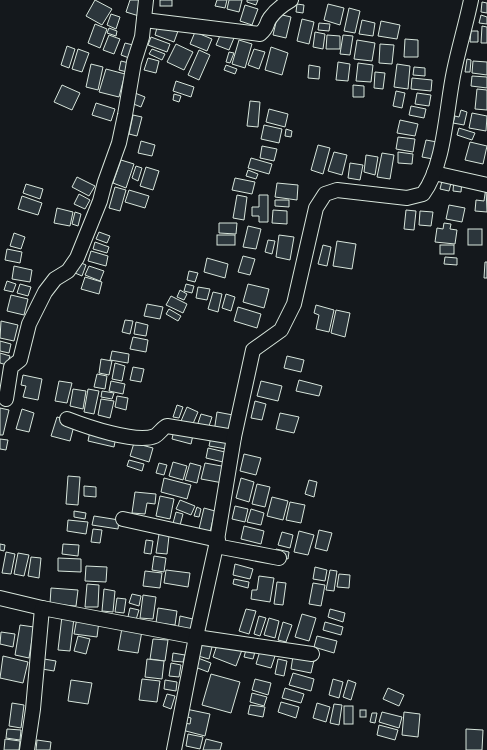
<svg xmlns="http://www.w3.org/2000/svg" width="487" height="750" font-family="'Asap Condensed',sans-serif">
<rect width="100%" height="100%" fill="#14181c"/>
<!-- building -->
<g fill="#2c363c" stroke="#d8e6dc">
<path d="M95,0L112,9L102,25L86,16Z"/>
<path d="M130,0H144L139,16L126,12Z"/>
<rect x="160" y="0" width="12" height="6"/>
<path d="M217,0H227L225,8L215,6Z"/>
<path d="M229,0H242L239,12L227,9Z"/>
<path d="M247,0H258L256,5L247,2Z"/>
<path d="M482,2L487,3V13L481,12Z"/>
<path d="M297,4L304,5L303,13L296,12Z"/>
<path d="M328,4L344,8L340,25L324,20Z"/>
<path d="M245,5L258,9L252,25L240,21Z"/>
<path d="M349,8L360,11L355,33L344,31Z"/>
<path d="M111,14L120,17L116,29L107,25Z"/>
<path d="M278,14L291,17L286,38L273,35Z"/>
<path d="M481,15L487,17V24L479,23Z"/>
<path d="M302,19L314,22L309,44L297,41Z"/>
<path d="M362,20L375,23L373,36L359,34Z"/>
<path d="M381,21L400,25L397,39L378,36Z"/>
<path d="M319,23L330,24L329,31L318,30Z"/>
<path d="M95,24L107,29L100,48L88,43Z"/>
<path d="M158,24L178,31L174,42L155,35Z"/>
<path d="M482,26L487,27V43H481Z"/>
<path d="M109,28L117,31L116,36L107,33Z"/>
<path d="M471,31H478V42H470Z"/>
<path d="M195,32L212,39L207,51L190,44Z"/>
<path d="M315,32L325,34L323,49L313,47Z"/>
<path d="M221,33L234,38L229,50L216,45Z"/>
<path d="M109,35L120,39L114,54L103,50Z"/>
<path d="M327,35L340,36V49H326Z"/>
<path d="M343,35L353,36L350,55L340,54Z"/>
<path d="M151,37L170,44L167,52L148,45Z"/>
<path d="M405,39L418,40V57H404Z"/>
<path d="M239,40L252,44L245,68L232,64Z"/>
<path d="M357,40L375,43L372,61L354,59Z"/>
<path d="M125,43L133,45L129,58L121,55Z"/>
<path d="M176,44L193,52L184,70L167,62Z"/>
<path d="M380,44L394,45L392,64L379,63Z"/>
<path d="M67,46L75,49L69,68L61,65Z"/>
<path d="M271,47L288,53L282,75L265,70Z"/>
<path d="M78,49L89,53L82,72L72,69Z"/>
<path d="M152,49L165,54L162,60L149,54Z"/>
<path d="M254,49L265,52L259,69L248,65Z"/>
<path d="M199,50L210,55L199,80L188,75Z"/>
<path d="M229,52L234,53L230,63L226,62Z"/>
<path d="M148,58L159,61L156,73L144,70Z"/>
<path d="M467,59L471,60L470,72H465Z"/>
<path d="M121,61L129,63L127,72L119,70Z"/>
<path d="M473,61L487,62V75L472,73Z"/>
<path d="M338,62L350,64L348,81L336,80Z"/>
<path d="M358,63L373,65L371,82L356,81Z"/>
<path d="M91,64L103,67L98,90L86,87Z"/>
<path d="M397,64L410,66L408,89L394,87Z"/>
<path d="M226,65L237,69L235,74L224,70Z"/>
<path d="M309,65L320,67L319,79L308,78Z"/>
<path d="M414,67L425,68V76L413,75Z"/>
<path d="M106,69L125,74L119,97L99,92Z"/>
<path d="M375,72L385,73L383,89L374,88Z"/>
<path d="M472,76L487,77V88L471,86Z"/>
<path d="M412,78L432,80L431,91L411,89Z"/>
<path d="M176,81L194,87L191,97L173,91Z"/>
<path d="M62,85L80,93L72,110L54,102Z"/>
<path d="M353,85L364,86V97H353Z"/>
<path d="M477,89L487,90V110L475,109Z"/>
<path d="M396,91L405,93L402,108L393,106Z"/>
<path d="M135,93L145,97L141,107L131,103Z"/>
<path d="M417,93L431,95L429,106L415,104Z"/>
<path d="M174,94L181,96L179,102L173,100Z"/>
<path d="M250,101L260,102L258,127L247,126Z"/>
<path d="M96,103L115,109L111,121L92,115Z"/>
<path d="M411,106L426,109L424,118L409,115Z"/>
<path d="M269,109L288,114L285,127L266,122Z"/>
<path d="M461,110L467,112L464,125L453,123L455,116L459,117Z"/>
<path d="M472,113L487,116L486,131L469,128Z"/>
<path d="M133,115L142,117L137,136L129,134Z"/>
<path d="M400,120L418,124L415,136L397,133Z"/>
<path d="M264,125L282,129L279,143L261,139Z"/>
<path d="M459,128L475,133L472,140L457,135Z"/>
<path d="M286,129L292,131L291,137L285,136Z"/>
<path d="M398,137L415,139L413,152L396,149Z"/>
<path d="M426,140L437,142L433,159L422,157Z"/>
<path d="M141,141L155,145L152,156L138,153Z"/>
<path d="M470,142L487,146L483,164L465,160Z"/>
<path d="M318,145L330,148L323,174L311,170Z"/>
<path d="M262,146L277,149L274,161L260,158Z"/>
<path d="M334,152L347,155L342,175L328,171Z"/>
<path d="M398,152L413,154L412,164L398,163Z"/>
<path d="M382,153L394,155L390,179L377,177Z"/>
<path d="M366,155L378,157L375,175L364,172Z"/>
<path d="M251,158L272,164L269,174L248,168Z"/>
<path d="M121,160L134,164L126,188L113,183Z"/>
<path d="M350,163L363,165L360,180L348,178Z"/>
<path d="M136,166L142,168L138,181L132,178Z"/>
<path d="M146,167L159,171L153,190L140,186Z"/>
<path d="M248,170L258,174L256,179L246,176Z"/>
<path d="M77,177L95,186L89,196L72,187Z"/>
<path d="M443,177L452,179L449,191L440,189Z"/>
<path d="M235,178L255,182L252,194L232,190Z"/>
<path d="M454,179L462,181L461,192L453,191Z"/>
<path d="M277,183L298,185L297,200L275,197Z"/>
<path d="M26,184L43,189L40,199L23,193Z"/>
<path d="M115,187L126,190L120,211L109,208Z"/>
<path d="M486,187L487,212L475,211L476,200L484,201Z"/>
<path d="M129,190L149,196L145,208L125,202Z"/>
<path d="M79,194L90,200L85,209L74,204Z"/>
<path d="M237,195L247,197L244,220L233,218Z"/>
<path d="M259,195H268V222H259V216H252V207H259Z"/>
<path d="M22,196L42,203L38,215L18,209Z"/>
<path d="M275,200H289V207L275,206Z"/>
<path d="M449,205L465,208L462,222L446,219Z"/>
<path d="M57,208L73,212L70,226L54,223Z"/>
<path d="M273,210L287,211V224L272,223Z"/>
<path d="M406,210L416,211L414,230L404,229Z"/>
<path d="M420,211L433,212L431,226L419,225Z"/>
<path d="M75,212L81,214L78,226L72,224Z"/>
<path d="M219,223H237L236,234L219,233Z"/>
<path d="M444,223L451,224L450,229L457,230L455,244L435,242L437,228L443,229Z"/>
<path d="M248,226L261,229L256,249L243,247Z"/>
<rect x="468" y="229" width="14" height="16"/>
<path d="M99,232L110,236L107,243L96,239Z"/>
<path d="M14,233L25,237L21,249L10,246Z"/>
<rect x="217" y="235" width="18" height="10"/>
<path d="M279,235L294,237L290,260L276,257Z"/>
<path d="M268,240L275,241L272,254L265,252Z"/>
<path d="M337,241L356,244L352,269L333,266Z"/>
<path d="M95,242L109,247L107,253L93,249Z"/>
<path d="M323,245L331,247L327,266L318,264Z"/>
<rect x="440" y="245" width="14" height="9"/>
<path d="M7,249L22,252L20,263L5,260Z"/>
<path d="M91,251L108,256L106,266L88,261Z"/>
<path d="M243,256L255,259L250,275L238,272Z"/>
<path d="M445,257L457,258V265L444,264Z"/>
<path d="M207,258L228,264L225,278L204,272Z"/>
<path d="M79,262L86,265L82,276L75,273Z"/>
<path d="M485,262H487V278H484Z"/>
<path d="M14,266L32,270L30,282L12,279Z"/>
<path d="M89,266L104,271L100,281L85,275Z"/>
<path d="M189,271L198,273L195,282L187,280Z"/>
<path d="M85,277L102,282L99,294L81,289Z"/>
<path d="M7,281L16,284L13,292L4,290Z"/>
<path d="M20,284L31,287L28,296L17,293Z"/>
<path d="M186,284L194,286L192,293L184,291Z"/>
<path d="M248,284L269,289L264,308L243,302Z"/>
<path d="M198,287L210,289L207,300L196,298Z"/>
<path d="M180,290L187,294L184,300L177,297Z"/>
<path d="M213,292L222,294L218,312L208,309Z"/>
<path d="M226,294L235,297L231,311L222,308Z"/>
<path d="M11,295L28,299L24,315L7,311Z"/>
<path d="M171,296L187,304L183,313L166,305Z"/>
<path d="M147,304L163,307L160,319L144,316Z"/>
<path d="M316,305L334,310L329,332L316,329L319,315L314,313Z"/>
<path d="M238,307L261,314L257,328L234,321Z"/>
<path d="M169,309L181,316L178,321L166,314Z"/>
<path d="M336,310L350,313L345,337L331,333Z"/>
<path d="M125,320L133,321L130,334L122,332Z"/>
<path d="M1,321L18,325L14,341L0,338Z"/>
<path d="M136,322L148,325L146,336L134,334Z"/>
<path d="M133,337L148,340L146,352L130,349Z"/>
<path d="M0,341L11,344L9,353L0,351Z"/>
<path d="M112,351L129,354L128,363L110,360Z"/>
<path d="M0,353L10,356L7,365L0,363Z"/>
<path d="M287,356L304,360L301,372L284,368Z"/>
<path d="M101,359L112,361L109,375L99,373Z"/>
<path d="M115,363L125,366L122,381L112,379Z"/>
<path d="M133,367L144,369L141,382L130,380Z"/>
<path d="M97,374L107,376L105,389L94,387Z"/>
<path d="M23,375L42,379L38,400L23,397L26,386L21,385Z"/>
<path d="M299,380L322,386L319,396L296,391Z"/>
<path d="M59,381L72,383L67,403L55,401Z"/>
<path d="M111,381L125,384L123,394L109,391Z"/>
<path d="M261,381L282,386L278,401L257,396Z"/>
<path d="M73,389L86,391L83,409L70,406Z"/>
<path d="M88,389L99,391L94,414L84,412Z"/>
<path d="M102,391L114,393L112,399L101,397Z"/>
<path d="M117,396L128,398L126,410L115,407Z"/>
<path d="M101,399L114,401L110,418L98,415Z"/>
<path d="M255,401L266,404L262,420L251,418Z"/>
<path d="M177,405L183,407L179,418L173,417Z"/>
<path d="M187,407L198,412L192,426L181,421Z"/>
<path d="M0,408L9,410L3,435H0Z"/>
<path d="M22,409L34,413L29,432L16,429Z"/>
<path d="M217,412L233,415L230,434L214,432Z"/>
<path d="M280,413L299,417L294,433L276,429Z"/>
<path d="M201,414L212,417L208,429L197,426Z"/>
<path d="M57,417L75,422L70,441L51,436Z"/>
<path d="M174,430L193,435L191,444L172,439Z"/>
<path d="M90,431L116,437L114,447L88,441Z"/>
<path d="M211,437L227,440L226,449L209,446Z"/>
<path d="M0,439L8,440L6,450L0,449Z"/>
<path d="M134,443L153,448L149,462L130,456Z"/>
<path d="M208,448L225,452L223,462L206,458Z"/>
<path d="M244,454L261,458L256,475L240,471Z"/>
<path d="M129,460L144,464L142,471L127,466Z"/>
<path d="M173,462L187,466L183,480L169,476Z"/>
<path d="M159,463L167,465L164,475L156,473Z"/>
<path d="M190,463L201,466L197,483L185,480Z"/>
<path d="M205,463L227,467L223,483L201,479Z"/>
<path d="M68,476L80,477L78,505L66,504Z"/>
<path d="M164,478L191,485L187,499L161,492Z"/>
<path d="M241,478L254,482L249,502L236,498Z"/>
<path d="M309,480L317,482L314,497L305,494Z"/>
<path d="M257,484L270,487L265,507L252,504Z"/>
<path d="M84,486L96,487V497L84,496Z"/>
<path d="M135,492L156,494L155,504L147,503L145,514L132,513Z"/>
<path d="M160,496L174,499L170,519L156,516Z"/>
<path d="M272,497L288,501L283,520L267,516Z"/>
<path d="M180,500L195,506L191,515L176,509Z"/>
<path d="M290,502L305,505L301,523L286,520Z"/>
<path d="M235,506L248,509L245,522L232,519Z"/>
<path d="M197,507L201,509L199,517L194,516Z"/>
<path d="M204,508L215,511L210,532L199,529Z"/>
<path d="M251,509L264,513L261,525L247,522Z"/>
<path d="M74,511L86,513L85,519L74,517Z"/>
<path d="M176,512L183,514L179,529L172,527Z"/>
<path d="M94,516L119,520L118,529L92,525Z"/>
<path d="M68,520L88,522L86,534L67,531Z"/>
<path d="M244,526L264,531L261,544L241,539Z"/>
<path d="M93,529L102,530L100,543L91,542Z"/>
<path d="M319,530L332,533L327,551L315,548Z"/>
<path d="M299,531L314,535L308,555L294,552Z"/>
<path d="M282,532L293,535L290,548L278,545Z"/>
<path d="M159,534L169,536L167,554L156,553Z"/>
<path d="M146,540L153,541L151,554L144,553Z"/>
<path d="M0,544L5,545L4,551L0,550Z"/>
<path d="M63,544L79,545L78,556L62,554Z"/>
<path d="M276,549L289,552L288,559L274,555Z"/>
<path d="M6,552L15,554L11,574L2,573Z"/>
<path d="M18,553L29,555L24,576L14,574Z"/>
<path d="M154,556L166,558L164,572L152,570Z"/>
<path d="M31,557L41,558L39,578L28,576Z"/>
<path d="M58,558L81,559V572L58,571Z"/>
<path d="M235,564L253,569L250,579L233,575Z"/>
<path d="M86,566L107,567L106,582L85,581Z"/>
<path d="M315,567L327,570L325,581L313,579Z"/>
<path d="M166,570L190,573L188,587L164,583Z"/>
<path d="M330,570L337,571L334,591L326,590Z"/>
<path d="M145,571L162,573L160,588L143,586Z"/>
<path d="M339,574L350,575L349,588L337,587Z"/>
<path d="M259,576L274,578L270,602L251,599L252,590H257Z"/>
<path d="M234,579L249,582L248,588L233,584Z"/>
<path d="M277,582L286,583L283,605L274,604Z"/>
<path d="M313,583L325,585L321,606L309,604Z"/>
<path d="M87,584L99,585L98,607H85Z"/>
<path d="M51,588L78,590L76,606L50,604Z"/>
<path d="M104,589L115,591L113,612L102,611Z"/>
<path d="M132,594L141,596L139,606L129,603Z"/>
<path d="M143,595L156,597L153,619L140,618Z"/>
<path d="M117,598L126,599L124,613L115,612Z"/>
<path d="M130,608L139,610L135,623L127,621Z"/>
<path d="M158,608L177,611L175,625L156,623Z"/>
<path d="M246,609L256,611L249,634L239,631Z"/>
<path d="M330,609L345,613L343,622L328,617Z"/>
<path d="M302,614L316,618L309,641L295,637Z"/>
<path d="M62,616L74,618L70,651L58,650Z"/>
<path d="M180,616L193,619L191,633L178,630Z"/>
<path d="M259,616L266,618L260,636L254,634Z"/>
<path d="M77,618L99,621L97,637L74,634Z"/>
<path d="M269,618L279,621L275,638L264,635Z"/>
<path d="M283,622L292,625L286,642L278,640Z"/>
<path d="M325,622L343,627L341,635L323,630Z"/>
<path d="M20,625L34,627L29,658L15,655Z"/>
<path d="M122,628L142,631L138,653L118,650Z"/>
<path d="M1,632L15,634L13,647L0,644Z"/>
<path d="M78,636L90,639L86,654L74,651Z"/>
<path d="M317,636L337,641L334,653L314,647Z"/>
<path d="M153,639L168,640L165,661L150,659Z"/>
<path d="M202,640L213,643L209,659L198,656Z"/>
<path d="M218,642L242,650L236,666L213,657Z"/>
<path d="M247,646L256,648L253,659L244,657Z"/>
<path d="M260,651L275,656L271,668L256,664Z"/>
<path d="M173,653L185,655L183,662L172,661Z"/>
<path d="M3,656L28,662L23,683L0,678Z"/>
<path d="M293,656L314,660L311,673L291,669Z"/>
<path d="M198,658L211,663L208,672L195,667Z"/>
<path d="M44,659L56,661L54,671L42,669Z"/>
<path d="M147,659L164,661L162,679L145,677Z"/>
<path d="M278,659L287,661L284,676L275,674Z"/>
<path d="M171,663L181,665L179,677L169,676Z"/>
<path d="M293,673L314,679L311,691L289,685Z"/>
<path d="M211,674L240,682L231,713L202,705Z"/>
<path d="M142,679L160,681L157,702L139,700Z"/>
<path d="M255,679L271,683L268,695L252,690Z"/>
<path d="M333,679L343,682L339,698L329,695Z"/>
<path d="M71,680L92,683L88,704L68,701Z"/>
<path d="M165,680L177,682L176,691L164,689Z"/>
<path d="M348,680L356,683L351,700L343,697Z"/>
<path d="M285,688L304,694L301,703L282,698Z"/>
<path d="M388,688L404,695L399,706L383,699Z"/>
<path d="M252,693L267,697L264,706L250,702Z"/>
<path d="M167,694L175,696L171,709L163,706Z"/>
<path d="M281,702L299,707L296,718L278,712Z"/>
<path d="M12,703L24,705L21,728L9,726Z"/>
<path d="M317,703L330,707L326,722L313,718Z"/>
<path d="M334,704L342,705L339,725L330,723Z"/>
<path d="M250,705L265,707L263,717L248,714Z"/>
<rect x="344" y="706" width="9" height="18"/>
<path d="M186,709L210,714L205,736L182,730L184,723L190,724L191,718L184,716Z"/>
<rect x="360" y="710" width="6" height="7"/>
<path d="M382,712L402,717L399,728L379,722Z"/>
<path d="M404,712L420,714L418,737L402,735Z"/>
<path d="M372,713H377L375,723L370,722Z"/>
<path d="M379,725L398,730L395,740L377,735Z"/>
<path d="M7,729L21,730L20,740L6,738Z"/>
<path d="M466,729L483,730L482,750H466Z"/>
<path d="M188,734L203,737L200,749L186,746Z"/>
<path d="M5,739L20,741L19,750H4Z"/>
<path d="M206,739L222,743L220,750H203Z"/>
<path d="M37,740L51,742L50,750H36Z"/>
</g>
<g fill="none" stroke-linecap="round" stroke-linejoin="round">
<defs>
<g id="minor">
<path d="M144,20L260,34C269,26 265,25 270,18C275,11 284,4 291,0"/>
<path d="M434,173L487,185"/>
<path d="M6,399L11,367L20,360L29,324L45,292L55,279L68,271L77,258L100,201L105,182L119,143L125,115L134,62L142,37L146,0"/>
<path d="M67,419C85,426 136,444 155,436C160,433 162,428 167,426L234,437"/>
<path d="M123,519L218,540"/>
<path d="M216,546L279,558"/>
<path d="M0,598L42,608L196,637L312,654"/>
<path d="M27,750L33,709L42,608"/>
<path d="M174,750L196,637L216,546L234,437L253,350L281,330L294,304L316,208L325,194L337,190L407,198L423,194C445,165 446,108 454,71C459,47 466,24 471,0"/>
</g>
</defs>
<!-- minor casing -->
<use href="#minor" stroke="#d8e6dc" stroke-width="16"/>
<!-- minor -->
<use href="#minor" stroke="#14181c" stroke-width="14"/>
</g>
</svg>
